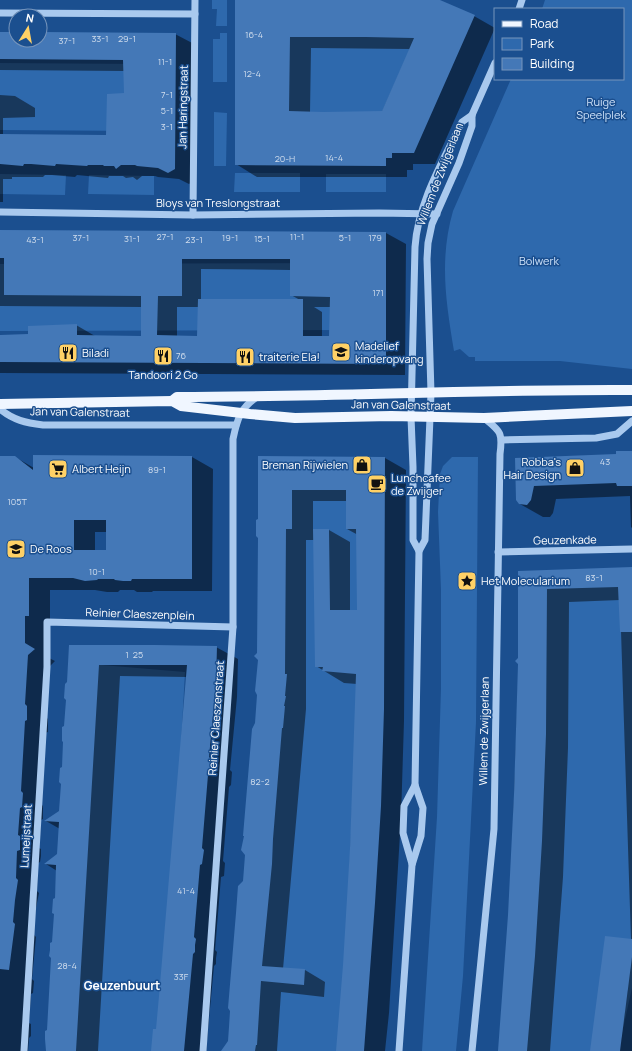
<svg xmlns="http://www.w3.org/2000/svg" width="632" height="1051" font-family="Manrope,sans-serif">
<rect width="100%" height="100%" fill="#1b4f8f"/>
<!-- green -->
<g fill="#2e69ad">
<path d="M212,0H227V26H216L217,9H212Z"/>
<path d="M545,0H632V369L560,361H475V357H469L460,349L454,351C446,302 439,260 453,211L511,79H623V9H542Z"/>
<path d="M270,15L431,27L389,133H268Z"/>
<path d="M220,33H227V82H213V39H220Z"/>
<path d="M0,63L141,64V131L0,130Z"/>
<path d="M214,112L227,113L226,166H214Z"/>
<path d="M235,173H300V192H234Z"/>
<path d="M0,174L66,175L65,195L0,194Z"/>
<rect x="326" y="174" width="60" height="18"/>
<path d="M89,175L154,176V195L88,194Z"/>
<path d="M351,263L352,330L0,331V264Z"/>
<path d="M452,457H478L476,722L463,976L456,1051H422L437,817L441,688V590L438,512L440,474L443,466Z"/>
<path d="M366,468L342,1051H255L282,473Z"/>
<path d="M632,583V988L618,1051H507L535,585Z"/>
<path d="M90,664L185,672L164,1051H65Z"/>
</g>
<!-- shadow -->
<g fill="#0007" fill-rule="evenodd">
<path d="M236,0H438L474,16L495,28L435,164H413V170H407V177H257L236,164ZM311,48L410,49L382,112H310Z"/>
<path d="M0,33H16V40H40V33L175,34L196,45L195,180L189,184L179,179L158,177L155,176H142L137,180L133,177L126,178L123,176H109L108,178L77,175L75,177L52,175H45L43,177H12V179H3V202H0V95L15,96L35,108V117L3,118V135L107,136L125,94V71L0,70Z"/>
<path d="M0,231L386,233L406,244L405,375L0,373V335L29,336L76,325L95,336L142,337V307L0,306ZM201,269L291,270V295L300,300H201ZM177,307H199L198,337H177ZM314,307H331L330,337H322V312Z"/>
<path d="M632,452V528L631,527L630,496L556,499L553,513L550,517H543L520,504L516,459L616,455Z"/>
<path d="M34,456L192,457L213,469L212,591H153L152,592H137L134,590H120L118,592H107L95,590H50V628L45,656L55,661L49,667L46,717L48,719V732L45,733L41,804L43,806V819L41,820L39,848L41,849V856L40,862L38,863L37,891L39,893L35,913L34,935L36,937L32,979L34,981L33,993L31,994L29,1023L31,1024V1036L29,1038L28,1051H0V457H15L34,468ZM95,532H107V551H95Z"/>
<path d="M259,457L385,458L406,470L404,721L401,818L389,1013L385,1051H337L348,917L357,684L344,683L316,666L315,540H306V709L283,969L305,970L325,982L324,997L281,992L277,1051H225L229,1041L244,882L258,695ZM313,501H347V529L358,535V611H350V542L329,530H313Z"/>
<path d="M632,568V1051H591L631,940L620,600L569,602L568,748L563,877L550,1051H499L511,886L519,658V572Z"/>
<path d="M70,646L216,647L238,659L237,697L230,770L232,772L231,785L229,787L223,861L225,863L224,876L221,877L215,950L217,952L216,958V964L214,966L206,1051H152L157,1030L187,677L120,676L98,1051H47L57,871L46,864L58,855L60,829L46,821L60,812Z"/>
</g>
<!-- building -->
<g fill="#4478b7" fill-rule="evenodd">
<path d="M235,0H440L475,15L414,153H392V158H386V166L235,165ZM290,37H366L414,38L382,111L323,112L289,111Z"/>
<path d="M0,32H16V40H40V32L176,33L175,169L168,173L158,168L137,166L135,165H121L116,169L114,166H104L103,165H88L87,166L56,164L55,166L31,164H24L23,166L0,164V134L106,135L107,94L124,93L123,60L0,59Z"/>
<path d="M0,230L386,232V364L0,362V335L28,334V326L77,324V335L141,336V296L4,295V258H0ZM182,259H290V296L330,297L329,336H303V299H198L197,336L157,335L158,296H182Z"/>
<path d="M616,451H632V486H617L616,483L534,486L531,500L527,505L519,504L516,500L515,458L616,454Z"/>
<path d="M33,455L192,456V579H132L131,581H123L115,580L114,579H98L97,580L85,581L73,578H29V616H25V643L35,649L28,655L25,704L27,706V720L25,721L21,791L23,793L22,807L20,808L18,835L20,836V850L17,851L16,878L18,880L15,900L13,922L15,924L9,970L0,969V456H15L33,470ZM74,520H106V550H74Z"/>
<path d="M258,456L385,457L384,709L381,806L375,903L364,1051H336L343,965L350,848L356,674L322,671L323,667H315L313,529H329L330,610H357L356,529H346V490H292V529H286L285,674H287L285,696H286L284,706H285L283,728H282L273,839L272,864L262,966L305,969L304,985L261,981L257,1045H256L255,1051H221L228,1041L229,1027L230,1011L228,1008L236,913L238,886L243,881L245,855L241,850L244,836H243L252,729L255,723L257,695L255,691L258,660L254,656L257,653L258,538L256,536V520L258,519Z"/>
<path d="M632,567V632H620L618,587L547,589L546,734L542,841L535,956L527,1051H498L508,915L514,794L518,664L515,661L518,658V571Z"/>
<path d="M69,645H155L217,646L216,684L209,757L211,759L210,773L208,775L202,848L204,850L202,864L200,865L194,937L196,939L195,945V952L193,954L184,1051H151L153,1029H156L159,996L187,665H99L76,1051H46L45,1039V1031L47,1030L51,958L49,956L50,950V943L52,942L54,914L52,913L53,899L55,898L56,865L44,864L57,854L59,822L44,821L59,811L61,784L59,782L60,768L62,767L63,742L62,741V727L64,726L66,700L64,698L65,684L67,682Z"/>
<path d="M605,936L632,939V957L620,1051H590Z"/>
</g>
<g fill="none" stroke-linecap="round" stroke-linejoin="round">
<!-- minor -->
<g stroke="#a9c9ee" stroke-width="7">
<path d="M519,9L522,0"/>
<path d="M0,13L195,14"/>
<path d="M0,212L193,215L379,213L437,214"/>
<path d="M193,215L195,0"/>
<path d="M0,409C13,420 26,423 43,425H236"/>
<path d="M502,440L596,438L617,434L632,421"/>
<path d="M419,551L425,540L431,393L427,259L428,243L432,224L459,163L472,126V115L495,63"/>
<path d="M498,552L632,549"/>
<path d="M412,864L403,833L404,806L415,785"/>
<path d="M24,1051L47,667V622L233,627"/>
<path d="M203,1051L233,627V439C237,420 240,408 257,397"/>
<path d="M399,1051L412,865L421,836L423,808L415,785L419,551L413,540V467L411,417L415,247C418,202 443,161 462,122L472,115"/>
<path d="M472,1051L494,829L500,454C503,432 500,431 484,418"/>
</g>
<!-- major -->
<g stroke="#f0f6ff" stroke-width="10">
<path d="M172,401L177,397C328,397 480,389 632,390"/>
<path d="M0,404L172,401L181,406L250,414L295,418L391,416L484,418L632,411"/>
</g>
</g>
<!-- icons -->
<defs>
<symbol id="school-square" viewBox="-11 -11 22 22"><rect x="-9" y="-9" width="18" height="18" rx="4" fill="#ffd166" stroke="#1b4f8f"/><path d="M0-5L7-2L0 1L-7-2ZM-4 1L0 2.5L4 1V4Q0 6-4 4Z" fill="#111"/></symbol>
<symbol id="restaurant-square" viewBox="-11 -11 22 22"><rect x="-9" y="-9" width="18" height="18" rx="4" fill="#ffd166" stroke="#1b4f8f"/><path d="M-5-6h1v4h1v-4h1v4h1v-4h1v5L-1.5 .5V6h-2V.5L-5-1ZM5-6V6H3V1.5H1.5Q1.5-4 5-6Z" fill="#111"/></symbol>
<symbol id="shop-square" viewBox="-11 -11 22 22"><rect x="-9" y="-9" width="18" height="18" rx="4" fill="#ffd166" stroke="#1b4f8f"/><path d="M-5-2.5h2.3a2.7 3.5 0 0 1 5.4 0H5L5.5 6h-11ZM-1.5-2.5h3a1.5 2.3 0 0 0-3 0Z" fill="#111"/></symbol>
<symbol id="supermarket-square" viewBox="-11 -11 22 22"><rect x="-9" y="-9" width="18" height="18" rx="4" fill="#ffd166" stroke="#1b4f8f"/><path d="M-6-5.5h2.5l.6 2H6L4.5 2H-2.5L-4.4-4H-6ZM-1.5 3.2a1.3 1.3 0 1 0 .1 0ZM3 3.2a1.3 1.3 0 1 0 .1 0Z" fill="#111"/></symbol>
<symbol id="cafe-square" viewBox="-11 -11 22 22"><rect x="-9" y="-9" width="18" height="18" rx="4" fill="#ffd166" stroke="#1b4f8f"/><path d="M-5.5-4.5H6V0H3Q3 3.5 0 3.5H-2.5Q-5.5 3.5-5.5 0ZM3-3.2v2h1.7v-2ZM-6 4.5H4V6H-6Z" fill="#111"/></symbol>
<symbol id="sight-square" viewBox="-11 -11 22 22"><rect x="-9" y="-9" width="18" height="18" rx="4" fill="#ffd166" stroke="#1b4f8f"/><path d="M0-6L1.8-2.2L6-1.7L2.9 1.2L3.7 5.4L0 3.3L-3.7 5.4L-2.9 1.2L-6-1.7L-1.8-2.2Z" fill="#111"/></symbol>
</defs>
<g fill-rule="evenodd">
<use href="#school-square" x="330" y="341" width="22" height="22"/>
<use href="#restaurant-square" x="57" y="342" width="22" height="22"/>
<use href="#restaurant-square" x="152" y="345" width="22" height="22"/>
<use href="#restaurant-square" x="234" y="346" width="22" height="22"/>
<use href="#shop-square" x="351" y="454" width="22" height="22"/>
<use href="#shop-square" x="564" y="457" width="22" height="22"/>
<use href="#supermarket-square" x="47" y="458" width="22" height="22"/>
<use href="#cafe-square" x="366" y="473" width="22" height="22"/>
<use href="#school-square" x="5" y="538" width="22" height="22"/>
<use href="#sight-square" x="456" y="570" width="22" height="22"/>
</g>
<g text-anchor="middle" stroke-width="3" stroke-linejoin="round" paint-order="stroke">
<!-- number labels -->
<g font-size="9" fill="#d0dded">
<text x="254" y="38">16-4</text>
<text x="100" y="42">33-1</text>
<text x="127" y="42">29-1</text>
<text x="67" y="44">37-1</text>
<text x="165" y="65">11-1</text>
<text x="252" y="77">12-4</text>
<text x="167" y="98">7-1</text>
<text x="167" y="114">5-1</text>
<text x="167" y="130">3-1</text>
<text x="334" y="161">14-4</text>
<text x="285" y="162">20-H</text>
<text x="165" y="240">27-1</text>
<text x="297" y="240">11-1</text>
<text x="81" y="241">37-1</text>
<text x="230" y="241">19-1</text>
<text x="345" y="241">5-1</text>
<text x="375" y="241">179</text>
<text x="132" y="242">31-1</text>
<text x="262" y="242">15-1</text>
<text x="35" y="243">43-1</text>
<text x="194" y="243">23-1</text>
<text x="378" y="296">171</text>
<text x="181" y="359">76</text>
<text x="605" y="465">43</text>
<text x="157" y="473">89-1</text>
<text x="17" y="505">105T</text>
<text x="97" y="575">10-1</text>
<text x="594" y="581">83-1</text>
<text x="127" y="658">1</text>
<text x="138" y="658">25</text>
<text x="260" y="785">82-2</text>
<text x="186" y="894">41-4</text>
<text x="67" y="969">28-4</text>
<text x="181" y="980">33F</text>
</g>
<!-- park labels -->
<g font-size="11" fill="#cfe3fa" stroke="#1b4f8f">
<text x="601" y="106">Ruige<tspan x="601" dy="13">Speelplek</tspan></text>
<text x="539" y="265">Bolwerk</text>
</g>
<!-- street labels -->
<g font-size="11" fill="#fff" stroke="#1b4f8f">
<text transform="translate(183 107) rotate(-89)" y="4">Jan Haringstraat</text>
<text transform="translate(440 174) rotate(-69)" y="4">Willem de Zwijgerlaan</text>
<text x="218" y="207">Bloys van Treslongstraat</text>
<text transform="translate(401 405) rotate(1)" y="4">Jan van Galenstraat</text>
<text transform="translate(80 412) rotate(1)" y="4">Jan van Galenstraat</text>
<text transform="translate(565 540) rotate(-1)" y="4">Geuzenkade</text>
<text transform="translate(140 614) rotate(2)" y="4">Reinier Claeszenplein</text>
<text transform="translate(216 718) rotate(-86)" y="4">Reinier Claeszenstraat</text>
<text transform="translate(484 731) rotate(-89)" y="4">Willem de Zwijgerlaan</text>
<text transform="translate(26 836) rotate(-87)" y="4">Lumeijstraat</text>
</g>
<!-- poi labels -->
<g font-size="11" fill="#fff" stroke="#1b4f8f" text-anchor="start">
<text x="355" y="350">Madelief<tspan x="355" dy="13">kinderopvang</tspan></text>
<text x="82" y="357">Biladi</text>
<text x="259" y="361">traiterie Ela!</text>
<text x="163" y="379" text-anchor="middle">Tandoori 2 Go</text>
<text x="561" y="466" text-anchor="end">Robba's<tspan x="561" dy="13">Hair Design</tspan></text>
<text x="348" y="469" text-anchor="end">Breman Rijwielen</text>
<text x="72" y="473">Albert Heijn</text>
<text x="391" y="482">Lunchcafee<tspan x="391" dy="13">de Zwijger</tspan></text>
<text x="30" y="553">De Roos</text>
<text x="481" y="585">Het Molecularium</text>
</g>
<!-- neighbourhood labels -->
<g font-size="12" font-weight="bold" fill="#fff" stroke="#1b4f8f">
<text x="122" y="990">Geuzenbuurt</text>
</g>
</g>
<!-- legend -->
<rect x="494" y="8" width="130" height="72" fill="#1b4f8f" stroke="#7695bc"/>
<rect x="502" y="21" width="20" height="6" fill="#f0f6ff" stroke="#7695bc"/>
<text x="530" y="28" font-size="12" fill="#ffffff">Road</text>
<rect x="502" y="38" width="20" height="12" fill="#2e69ad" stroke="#7695bc"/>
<text x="530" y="48" font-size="12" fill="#ffffff">Park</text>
<rect x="502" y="58" width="20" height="12" fill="#4478b7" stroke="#7695bc"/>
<text x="530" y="68" font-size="12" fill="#ffffff">Building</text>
<!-- north arrow -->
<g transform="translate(28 28) rotate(11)"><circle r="19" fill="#1b4f8f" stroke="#7695bc"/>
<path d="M0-3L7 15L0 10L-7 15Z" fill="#ffd166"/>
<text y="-6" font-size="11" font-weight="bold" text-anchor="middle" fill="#ffffff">N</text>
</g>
</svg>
